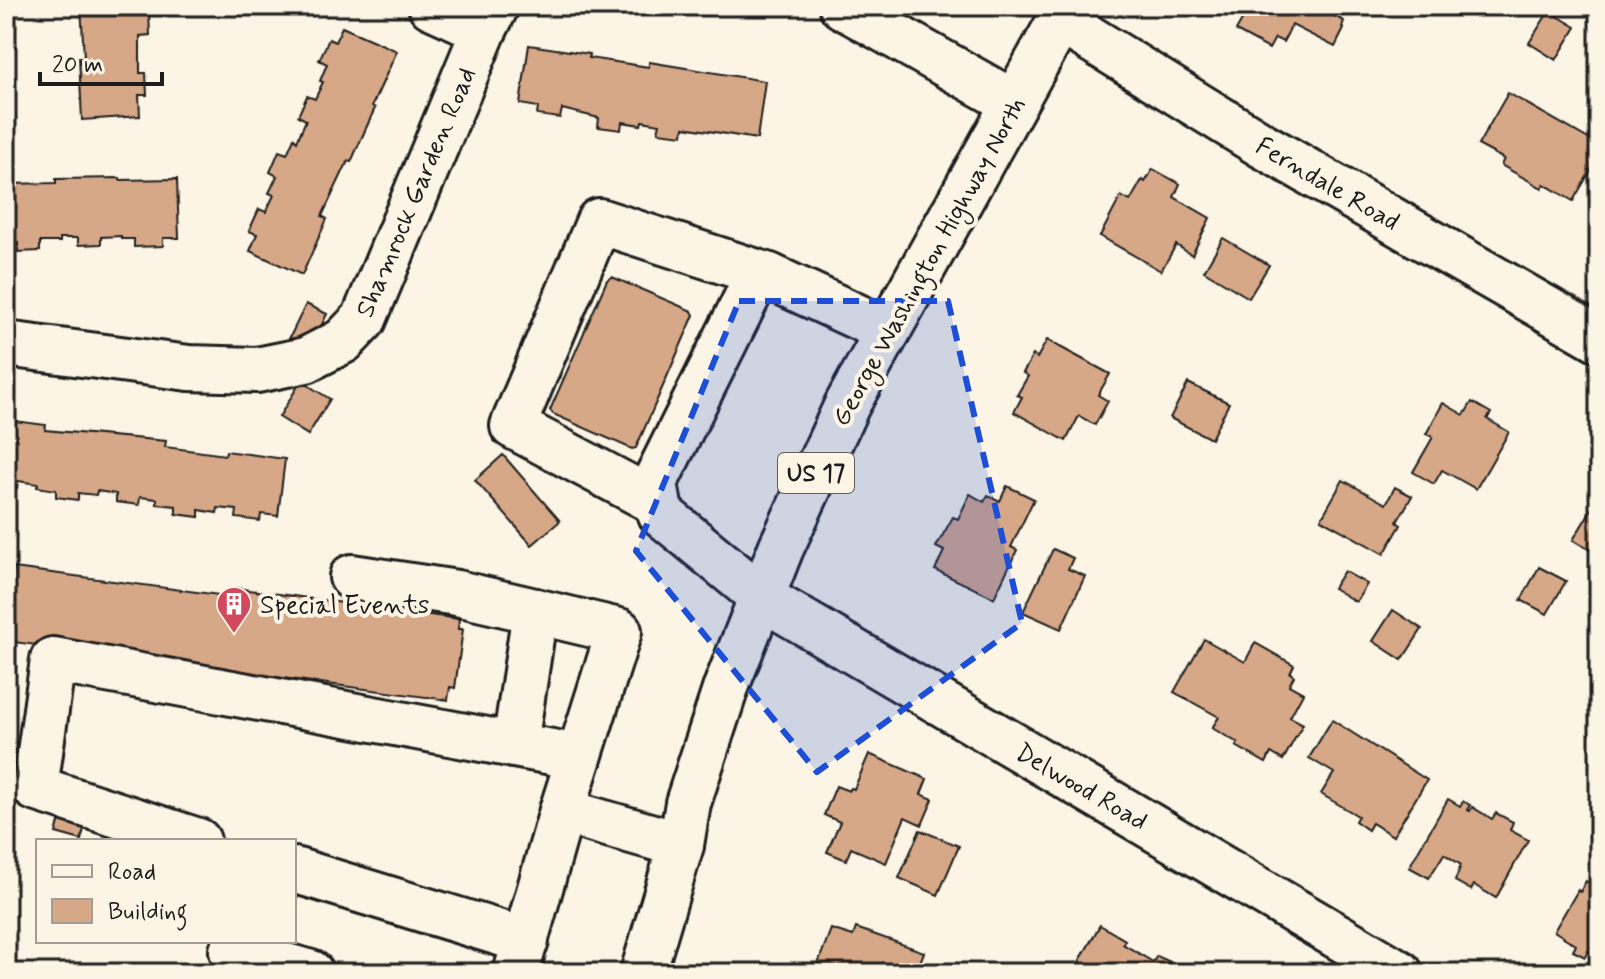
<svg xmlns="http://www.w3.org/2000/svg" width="1605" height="979" font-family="Mynerve,sans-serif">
<rect width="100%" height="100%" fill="#fcf5e5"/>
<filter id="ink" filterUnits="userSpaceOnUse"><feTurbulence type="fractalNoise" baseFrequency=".0125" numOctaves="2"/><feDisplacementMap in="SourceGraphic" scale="16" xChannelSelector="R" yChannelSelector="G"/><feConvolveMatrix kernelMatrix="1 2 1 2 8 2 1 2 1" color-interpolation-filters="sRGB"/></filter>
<g filter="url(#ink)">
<!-- green -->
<path fill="#b2ebae" stroke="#678465" stroke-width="2" d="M6,924L17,973H6Z"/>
<!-- building -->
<g fill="#d7a888" stroke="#1c1c1c" stroke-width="2">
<path d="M81,6H140V13L149,12L150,35L140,36V73H146L147,95H139L140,116L82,120L79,57H84Z"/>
<path d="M1250,6H1316L1344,21L1342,27L1344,29L1335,47L1292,25L1283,42L1275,38L1269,49L1236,31Z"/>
<path d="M1549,11L1576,27L1556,60L1529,43Z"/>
<path d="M342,27L397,51L372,106L375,108L351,162L348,161L322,216L327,219L302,275L250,251L257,234L249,231L259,209L266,212L274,195L269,193L277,176L270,172L279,151L287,154L294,138L297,141L306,120L298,116L307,96L315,99L323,82L320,81L327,64L319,60L329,39L335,42Z"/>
<path d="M529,45L590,54L589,58L649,67V62L765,81L757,139L684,127L683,135L658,132L660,124L642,121L641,125L622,122L621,130L598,127L599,118L562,109L560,118L537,115L538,107L520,104Z"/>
<path d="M1508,93L1599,145V156L1573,201L1544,184L1542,188L1501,165L1504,159L1478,145Z"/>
<path d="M1153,169L1180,184L1174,197L1210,218L1192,255L1176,245L1161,271L1100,236L1121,196L1130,201L1142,180L1145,182Z"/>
<path d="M120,178V180L177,179L179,238H163V246L134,247V239H121V236L101,237V244L78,245V238H60V242H40V251L18,252V242L6,243V184L56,183V179Z"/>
<path d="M1223,238L1269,265L1249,298L1204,271Z"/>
<path d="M612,277L692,311L694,315L636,448L632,449L553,414L550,410L607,280Z"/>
<path d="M306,304L327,314L309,352L288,341Z"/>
<path d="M1047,340L1110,374L1098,395L1108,401L1095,425L1079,416L1066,441L1014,412L1022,397L1017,395L1028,376L1023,373L1033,355L1037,358Z"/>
<path d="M301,381L330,399L308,435L279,417Z"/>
<path d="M1188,383L1229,403L1211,439L1170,418Z"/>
<path d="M1472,402L1491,413L1487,419L1509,432L1476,489L1442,470L1434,484L1413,472L1433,437L1426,434L1443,403L1464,415Z"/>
<path d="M6,420L46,425L45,430L166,441L165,447L225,455L226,451L285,459L278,516L261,514L260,521L236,518L237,510L218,508L217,513L199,510V517L176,514V506L157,504V499L140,497L139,505L116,502V494L97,491L96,495L78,493V500L56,497V490L37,487L38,484L18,481L17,488L6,487Z"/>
<path d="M503,455L560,521L532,545L475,480Z"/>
<path d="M1343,480L1386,504L1395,487L1412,496L1397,522L1401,525L1384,554L1321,519Z"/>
<path d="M1007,486L1034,499L1011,547L1017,550L994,598L935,570L944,551L936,547L953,517L958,519L970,494L984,502L988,495L1000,501Z"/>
<path d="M1594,505L1599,508V561L1593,557L1595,553L1573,540Z"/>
<path d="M1053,549L1073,558L1068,569L1085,576L1061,629L1023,612Z"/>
<path d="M1539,567L1566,581L1547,614L1521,600Z"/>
<path d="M14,568L234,597L235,588L459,619L458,629H463L455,688L450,687L448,700L6,641Z"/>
<path d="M1344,571L1367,584L1356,602L1333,588Z"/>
<path d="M1393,610L1422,629L1402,660L1373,641Z"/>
<path d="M1204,639L1245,662L1255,643L1294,665L1290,673L1294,676L1289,685L1303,693L1290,717L1303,724L1283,760L1271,753L1266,763L1236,746L1238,743L1212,728L1219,717L1174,692Z"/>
<path d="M1332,720L1427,780L1393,836L1372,823L1368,830L1355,821L1358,816L1321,794L1334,773L1309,758Z"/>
<path d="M869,754L927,779L921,794L933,799L922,825L905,817L886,863L851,848L846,860L827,852L840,822L824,815L836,786L849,791L851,788L854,789Z"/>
<path d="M1448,799L1460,806L1463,801L1470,805L1467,810L1470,811L1472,807L1492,819L1496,813L1513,822L1510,830L1528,840L1496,898L1474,885L1471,890L1455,881L1461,865L1444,854L1429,878L1409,867Z"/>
<path d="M64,805L89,811L81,840L56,833Z"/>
<path d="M920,830L959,846L938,895L899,878Z"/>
<path d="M1586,881L1599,889V958L1588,951L1585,957L1573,951L1576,945L1554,931L1578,890L1580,892Z"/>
<path d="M1100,925L1125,940L1123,944L1153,962L1157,956L1170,962L1166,968L1174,973H1097L1079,962Z"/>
<path d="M856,928L924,952L916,973H878L868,970L867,973H810L813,965L817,966L831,929L853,936Z"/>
</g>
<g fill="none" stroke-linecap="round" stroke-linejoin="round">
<defs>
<g id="minor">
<path d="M431,6L484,30"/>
<path d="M842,6L1014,103"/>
<path d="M1060,20L1262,145L1599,339"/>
<path d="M888,331L769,276L751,289L655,482L660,513L763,598L1400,973"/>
<path d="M6,344L189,368L257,370L306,360L343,341L364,319L484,30L496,6"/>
<path d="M658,503L513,426L599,221L769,276"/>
<path d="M352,577L457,593L535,611"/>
<path d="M515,745L535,611L619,631L562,811L681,845"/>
<path d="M198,841L35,788L53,660L579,757"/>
<path d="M294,870L526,941"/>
<path d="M232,951L311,973"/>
<path d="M516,973L562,811"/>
</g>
<path id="major" d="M643,973L681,845L688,803L726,687L781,548L847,405L1068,6"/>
</defs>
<!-- minor casing -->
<use href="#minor" stroke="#1c1c1c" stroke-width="50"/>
<!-- major casing -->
<use href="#major" stroke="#1c1c1c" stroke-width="50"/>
<!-- minor -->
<use href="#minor" stroke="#fcf5e5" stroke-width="44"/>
<!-- major -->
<use href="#major" stroke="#fcf5e5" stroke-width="44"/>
</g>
</g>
<!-- marked area -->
<path fill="#1d4ed8" fill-opacity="0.2" stroke="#1d4ed8" stroke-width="6" stroke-dasharray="16 10" stroke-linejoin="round" d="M739,301H948L1022,623L817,772L636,551Z"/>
<!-- icons -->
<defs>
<symbol id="building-pin" viewBox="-11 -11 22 30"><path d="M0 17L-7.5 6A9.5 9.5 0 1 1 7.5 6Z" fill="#d1495b" stroke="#fcf5e5"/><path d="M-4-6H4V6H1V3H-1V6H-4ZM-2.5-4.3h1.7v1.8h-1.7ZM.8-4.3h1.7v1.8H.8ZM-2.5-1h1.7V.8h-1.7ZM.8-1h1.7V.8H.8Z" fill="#fff"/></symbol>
</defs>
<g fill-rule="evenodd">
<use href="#building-pin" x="214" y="584" width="40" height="54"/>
</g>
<g text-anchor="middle" stroke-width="8" stroke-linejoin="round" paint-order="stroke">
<!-- shield labels -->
<rect fill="#fcf5e5" stroke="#5f5d58" stroke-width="2" x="778" y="453" width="76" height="40" rx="6"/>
<g font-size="24" font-weight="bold" fill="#1c1c1c">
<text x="816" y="481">US 17</text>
</g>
<!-- street labels -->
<g font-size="26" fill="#1c1c1c" stroke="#fcf5e5">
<text transform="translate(1328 183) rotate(30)" y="9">Ferndale Road</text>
<text transform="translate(415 192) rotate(-67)" y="9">Shamrock Garden Road</text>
<text transform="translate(928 261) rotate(-61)" y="9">George Washington Highway North</text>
<text transform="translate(1082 786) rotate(30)" y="9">Delwood Road</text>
</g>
<!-- poi labels -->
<g font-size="26" fill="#1c1c1c" stroke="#fcf5e5" text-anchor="start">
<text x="260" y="613">Special Events</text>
</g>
</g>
<!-- margin -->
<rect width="1605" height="979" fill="none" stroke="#fcf5e5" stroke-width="32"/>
<rect x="16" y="16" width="1573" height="947" fill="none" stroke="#1c1c1c" stroke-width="3" filter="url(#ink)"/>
<!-- legend -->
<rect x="36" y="839" width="260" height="104" fill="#fcf5e5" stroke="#a29e95" stroke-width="2"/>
<rect x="52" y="865" width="40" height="12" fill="#fcf5e5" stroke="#a29e95" stroke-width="2"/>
<text x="108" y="879" font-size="24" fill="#1c1c1c">Road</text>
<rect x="52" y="899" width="40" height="24" fill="#d7a888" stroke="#a29e95" stroke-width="2"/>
<text x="108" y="919" font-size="24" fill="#1c1c1c">Building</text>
<!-- scale -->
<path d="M40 72v12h122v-12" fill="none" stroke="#1c1c1c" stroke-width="4"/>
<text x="52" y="72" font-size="24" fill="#1c1c1c" stroke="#fcf5e5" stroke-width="6" paint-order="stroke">20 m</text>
</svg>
